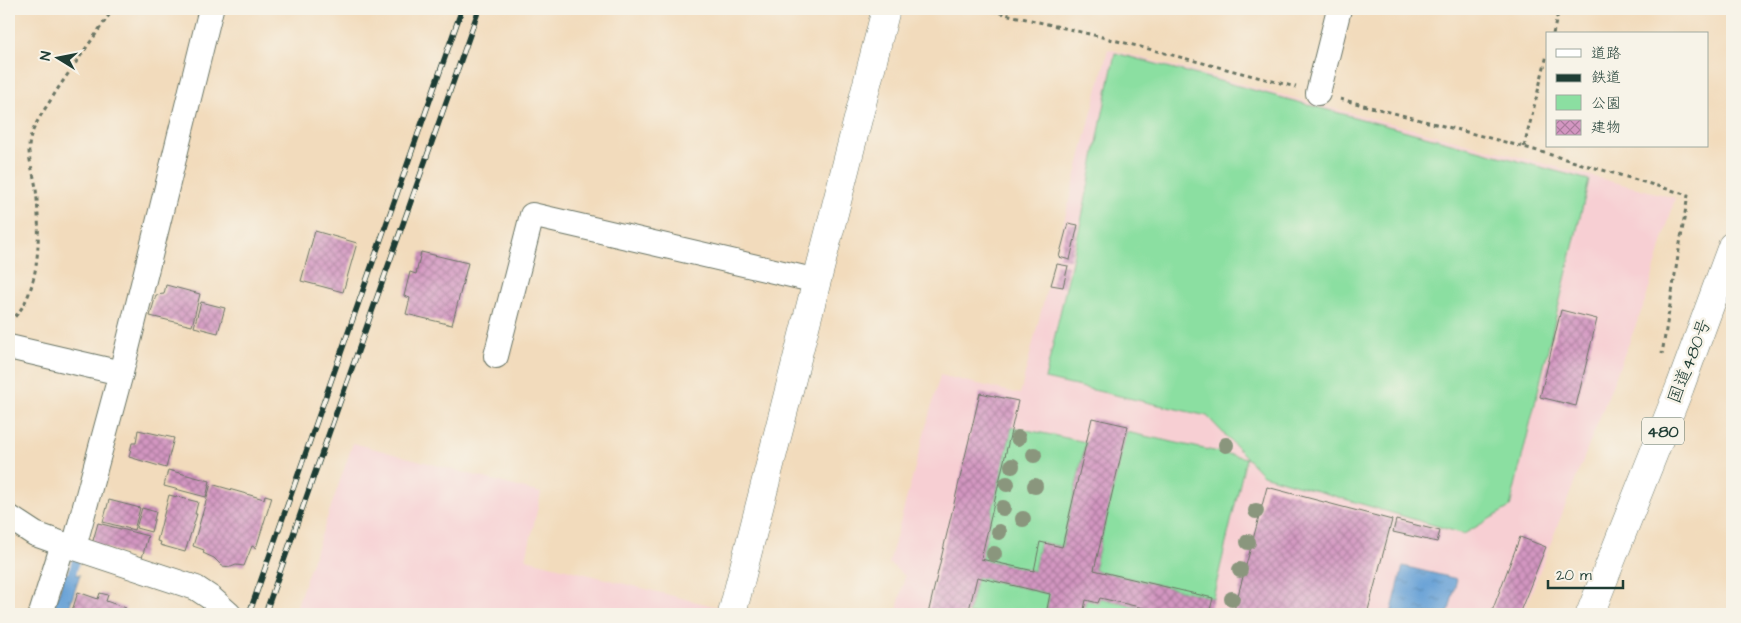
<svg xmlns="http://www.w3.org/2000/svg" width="1741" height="623" font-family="'Architects Daughter','Klee One',sans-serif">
<defs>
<pattern id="water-ripples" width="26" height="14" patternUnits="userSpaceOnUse" patternTransform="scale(1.25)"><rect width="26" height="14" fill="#66a0d6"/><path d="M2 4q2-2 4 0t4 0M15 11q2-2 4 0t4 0" fill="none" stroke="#5384ae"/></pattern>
<pattern id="building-cross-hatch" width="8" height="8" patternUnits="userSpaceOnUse" patternTransform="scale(1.25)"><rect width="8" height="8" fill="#d396c1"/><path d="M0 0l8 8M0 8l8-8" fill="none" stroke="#ab7c9e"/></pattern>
</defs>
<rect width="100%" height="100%" fill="#f7f3e8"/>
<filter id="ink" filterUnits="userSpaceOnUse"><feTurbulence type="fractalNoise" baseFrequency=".02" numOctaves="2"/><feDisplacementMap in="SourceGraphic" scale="10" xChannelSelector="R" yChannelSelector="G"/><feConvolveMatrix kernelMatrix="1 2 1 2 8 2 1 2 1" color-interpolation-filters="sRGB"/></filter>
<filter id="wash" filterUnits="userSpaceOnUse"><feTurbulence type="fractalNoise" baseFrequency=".0096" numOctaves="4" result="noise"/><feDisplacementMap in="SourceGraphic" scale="20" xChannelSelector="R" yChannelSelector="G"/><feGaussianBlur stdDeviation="1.12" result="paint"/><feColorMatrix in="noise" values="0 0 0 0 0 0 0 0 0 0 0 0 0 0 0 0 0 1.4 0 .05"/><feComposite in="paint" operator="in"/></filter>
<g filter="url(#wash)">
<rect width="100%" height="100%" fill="#f2dbbc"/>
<!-- built -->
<g fill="#f7cfd3">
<path d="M1108,49L1675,198L1646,299L1523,614H896L905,576L889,563L940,375L1020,394Z"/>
<path d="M353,443L541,493L526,559L733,611L732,614H294Z"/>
</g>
<!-- green -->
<g fill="#8bdfa1" stroke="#558e6a">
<path d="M1115,53L1589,180L1510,507L1464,534L1263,475L1207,416L1045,379L1081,222Z"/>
<path d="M1012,427L1086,442L1062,547L1040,542L1034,571L981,559Z"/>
<path d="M1126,432L1246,458L1213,598L1094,570Z"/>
<path d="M977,577L1050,594L1046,614H968Z"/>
<path d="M1100,598L1149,609L1148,614H1083L1086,600Z"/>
</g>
<!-- water -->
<g fill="url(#water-ripples)" stroke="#426e85">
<path d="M1403,566L1457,579L1448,614H1391Z"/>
<path d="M65,573L80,575L67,614H52Z"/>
</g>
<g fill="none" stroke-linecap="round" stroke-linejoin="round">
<!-- stream -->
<path stroke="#66a0d6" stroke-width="8" d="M70,582L78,552"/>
</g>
<g id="blocks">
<!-- building -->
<g fill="url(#building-cross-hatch)">
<path d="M1068,223L1078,225L1070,260L1059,257Z"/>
<path d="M315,231L357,243L343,292L301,281Z"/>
<path d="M421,252L468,263L452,325L406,314L410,298L404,296L410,272L416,274Z"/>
<path d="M1057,264L1068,266L1063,287L1051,285Z"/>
<path d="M166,285L200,294L192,326L150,316L156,295L164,294Z"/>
<path d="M201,302L225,308L218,333L194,327Z"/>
<path d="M1561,310L1597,319L1576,406L1540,397Z"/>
<path d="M980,393L1018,401L981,559L1034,571L1040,542L1062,547L1092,418L1128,426L1094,570L1213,598L1210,610L1222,614H1170L1100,598L1098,603L1086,600L1083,614H1046L1050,594L977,577L968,614H928Z"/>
<path d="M138,430L174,438L166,468L129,457L132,443H136Z"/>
<path d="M168,470L210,481L206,497L164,486Z"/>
<path d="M211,484L264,499L265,495L272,497L256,548L252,546L244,566L236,565L231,567L222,566L214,558L203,553L204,550L193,546Z"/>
<path d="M1267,487L1392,520L1367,614H1233Z"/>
<path d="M169,495L198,502L195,514H197L185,552L160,545L161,542L157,541Z"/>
<path d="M109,500L140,508L134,530L103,522Z"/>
<path d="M142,508L156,512L151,532L136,528Z"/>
<path d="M1396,520L1440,531L1437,542L1393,532Z"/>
<path d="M98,523L148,536L142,558L92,544Z"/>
<path d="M1520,537L1546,547L1519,614H1491Z"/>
<path d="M78,592L98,599L100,593L108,595L106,601L126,608L124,614H71Z"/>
</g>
</g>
</g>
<g filter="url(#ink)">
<use href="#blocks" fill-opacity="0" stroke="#697464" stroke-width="1"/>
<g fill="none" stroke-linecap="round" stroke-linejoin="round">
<defs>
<g id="minor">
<path d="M1318,93L1339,9"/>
<path d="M9,347L121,373"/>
<path d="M496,356L532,215L817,281"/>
<path d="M9,517L35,534L63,544"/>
<path d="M74,547L121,373L211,9"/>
<path d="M41,614L63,544L196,588L211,598L229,614"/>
</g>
<path id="tertiary" d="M732,614L886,9"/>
<path id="trunk" d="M1590,614L1680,387L1732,246"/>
</defs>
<!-- minor casing -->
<use href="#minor" stroke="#697464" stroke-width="26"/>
<!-- tertiary casing -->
<use href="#tertiary" stroke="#697464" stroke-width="29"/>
<!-- trunk casing -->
<use href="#trunk" stroke="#697464" stroke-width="29"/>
<!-- path -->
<g stroke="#697464" stroke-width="3" stroke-dasharray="4 4" stroke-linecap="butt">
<path d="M984,9L1102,37L1296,87"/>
<path d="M1553,34L1559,9"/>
<path d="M1340,99L1524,147L1688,195L1662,354"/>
<path d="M1524,147L1547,55"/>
<path d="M9,322C43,296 40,227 36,189C34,171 25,155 31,136C36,120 48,105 57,90C75,63 95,36 113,9"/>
</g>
<!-- minor -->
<use href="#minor" stroke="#fff" stroke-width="24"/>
<!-- tertiary -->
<use href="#tertiary" stroke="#fff" stroke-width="28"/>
<!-- trunk -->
<use href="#trunk" stroke="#fff" stroke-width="28"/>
<defs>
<g id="rail">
<path d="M249,614L462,9"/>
<path d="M265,614L479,9"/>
</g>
</defs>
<!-- rail casing -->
<use href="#rail" stroke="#1f3d34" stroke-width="5.5"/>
<!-- rail -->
<use href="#rail" stroke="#f7f3e8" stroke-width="4" stroke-dasharray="11" stroke-linecap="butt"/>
</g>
<!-- trees -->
<g fill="#8a967d">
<circle cx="1018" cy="438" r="8"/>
<circle cx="1226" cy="445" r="8"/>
<circle cx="1034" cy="455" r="8"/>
<circle cx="1012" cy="466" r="8"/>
<circle cx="1007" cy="484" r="8"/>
<circle cx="1035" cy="486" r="8"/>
<circle cx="1003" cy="508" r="8"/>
<circle cx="1256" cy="511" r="8"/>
<circle cx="1023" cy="519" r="8"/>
<circle cx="999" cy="532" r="8"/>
<circle cx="1248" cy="542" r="8"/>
<circle cx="994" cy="554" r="8"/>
<circle cx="1240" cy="570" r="8"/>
<circle cx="1232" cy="599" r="8"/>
</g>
</g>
<g text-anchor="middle" stroke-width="5" stroke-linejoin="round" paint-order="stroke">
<!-- shield labels -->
<rect fill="#f7f3e8" stroke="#60746a" stroke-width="1" x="1642" y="417.5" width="42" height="27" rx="4"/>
<g font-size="16" font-weight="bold" fill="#1f3d34">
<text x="1663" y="437">480</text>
</g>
<!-- street labels -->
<g font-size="18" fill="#1f3d34" stroke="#f7f3e8">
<text transform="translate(1689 361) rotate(-69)" y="6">国道480号</text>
</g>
</g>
<!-- margin -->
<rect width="1741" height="623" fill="none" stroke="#f7f3e8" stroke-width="30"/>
<!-- legend -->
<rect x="1546" y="32" width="162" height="115" fill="#f7f3e8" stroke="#a1aaa0"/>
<rect x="1556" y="49" width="25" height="8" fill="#ffffff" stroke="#a1aaa0"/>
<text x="1591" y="58" font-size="15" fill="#1f3d34">道路</text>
<rect x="1556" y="74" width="25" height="8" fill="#1f3d34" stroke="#a1aaa0"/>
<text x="1591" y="82" font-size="15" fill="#1f3d34">鉄道</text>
<rect x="1556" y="95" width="25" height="15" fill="#8bdfa1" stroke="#a1aaa0"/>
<text x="1591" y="108" font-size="15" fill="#1f3d34">公園</text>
<rect x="1556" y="120" width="25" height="15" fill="url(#building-cross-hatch)" stroke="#a1aaa0"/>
<text x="1591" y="132" font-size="15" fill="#1f3d34">建物</text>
<!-- north arrow -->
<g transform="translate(58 58) rotate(280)" stroke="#f7f3e8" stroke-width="4" paint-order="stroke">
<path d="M0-4L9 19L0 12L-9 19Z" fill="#1f3d34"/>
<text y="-8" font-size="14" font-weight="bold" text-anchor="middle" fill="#1f3d34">N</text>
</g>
<!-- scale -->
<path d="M1548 580v8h75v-8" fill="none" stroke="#1f3d34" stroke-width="2.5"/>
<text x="1556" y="580" font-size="15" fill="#1f3d34" stroke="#f7f3e8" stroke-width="4" paint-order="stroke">20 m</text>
</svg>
